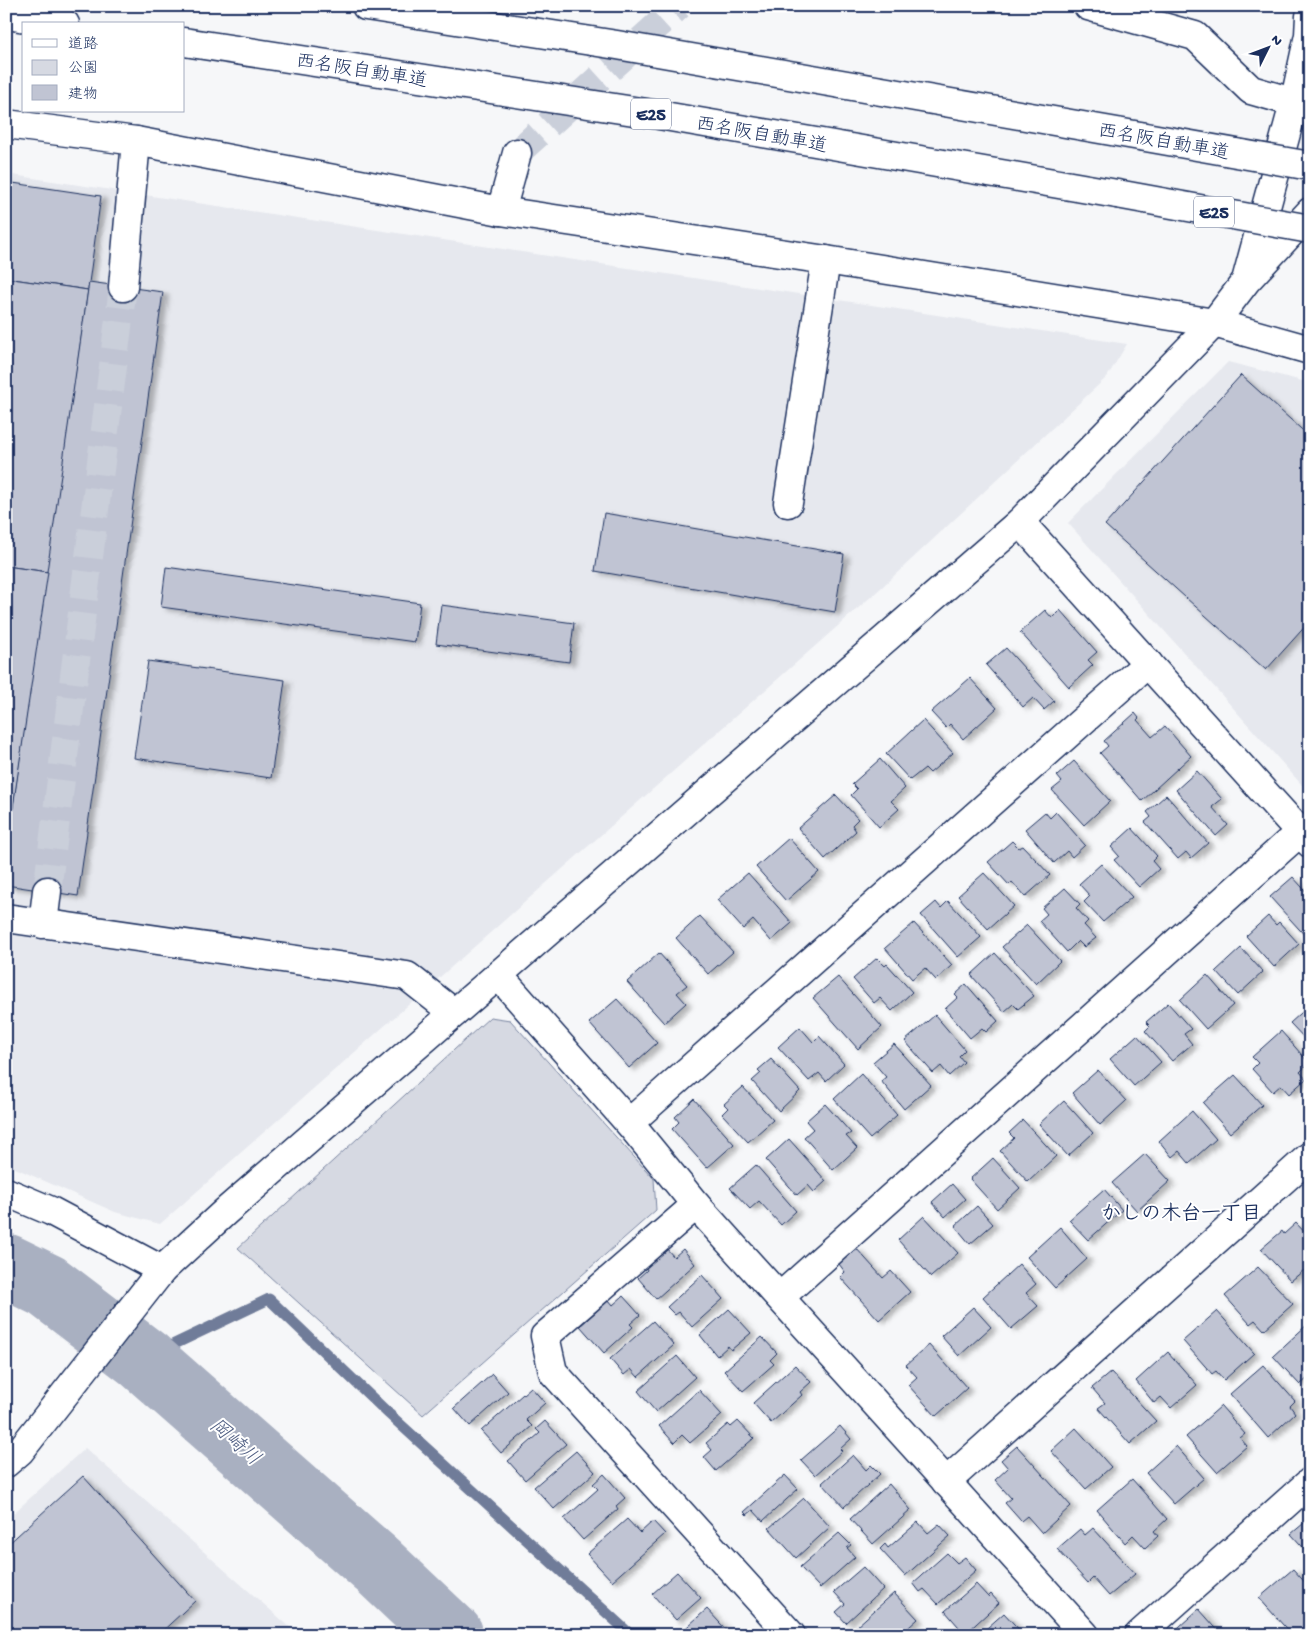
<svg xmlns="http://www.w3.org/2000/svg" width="1316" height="1641" font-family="'Gochi Hand','Klee One',sans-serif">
<defs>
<filter id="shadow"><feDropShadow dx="5.5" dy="3" stdDeviation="2.5" flood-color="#0004"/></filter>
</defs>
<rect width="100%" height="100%" fill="#f6f7f9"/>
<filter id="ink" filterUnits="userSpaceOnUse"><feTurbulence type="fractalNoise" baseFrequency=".02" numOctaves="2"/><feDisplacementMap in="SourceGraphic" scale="10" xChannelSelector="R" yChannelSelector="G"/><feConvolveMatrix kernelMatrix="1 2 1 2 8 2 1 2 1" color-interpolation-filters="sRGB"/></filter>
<g filter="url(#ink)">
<!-- built -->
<g fill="#e6e8ee">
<path d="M6,174L621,267L1127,344L1107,377L882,587L160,1224L115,1212L6,1164Z"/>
<path d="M1228,362L1310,383V794L1068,523Z"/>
<path d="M85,1448L299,1635H6V1520Z"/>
</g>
<!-- green -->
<path fill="#d6d9e2" stroke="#7884a0" d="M490,1017L510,1020L654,1179L656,1210L423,1415L238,1248Z"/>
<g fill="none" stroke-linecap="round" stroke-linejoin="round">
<!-- stream -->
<path stroke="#707c99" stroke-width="11" d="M143,1359L269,1299L389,1414L631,1635"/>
<!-- river -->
<path stroke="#a9b0c1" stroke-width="65" d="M6,1266L47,1286L143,1359L378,1566L451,1635"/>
</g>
<!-- building -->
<g fill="#c0c4d3" stroke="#1b2f5e" filter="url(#shadow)">
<path d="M6,182L101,196L88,290L6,278Z"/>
<path d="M6,278L88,290L48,572L6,566Z"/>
<path d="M89,282L163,292L78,896L6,885V854Z"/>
<path d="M1241,375L1310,437V621L1266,670L1105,525Z"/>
<path d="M604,513L844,554L835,612L595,571Z"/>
<path d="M6,566L48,572L6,854Z"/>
<path d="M166,567L420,603L415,642L161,607Z"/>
<path d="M441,605L574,623L569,662L436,644Z"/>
<path d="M1045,610L1052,618L1060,610L1097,652L1088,660L1093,665L1069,687L1020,632Z"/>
<path d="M1006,648L1054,701L1044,710L1033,698L1023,707L986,665Z"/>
<path d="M148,661L285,680L271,778L134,758Z"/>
<path d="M970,678L997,708L963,739L950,724L946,728L931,712Z"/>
<path d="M1135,713L1139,718L1137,720L1152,737L1165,726L1191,756L1142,801L1100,753L1108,746L1104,741Z"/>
<path d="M923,720L953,753L930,773L925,768L910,780L886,754Z"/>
<path d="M880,759L905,788L891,801L899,809L879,827L851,795L857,789L852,784Z"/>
<path d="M1074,761L1110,801L1084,825L1052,790L1062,782L1057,776Z"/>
<path d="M1197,771L1222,799L1212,807L1228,825L1216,836L1176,790Z"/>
<path d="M836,795L858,819L852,825L856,831L825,859L798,828Z"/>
<path d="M1166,795L1208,843L1191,858L1186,852L1178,859L1145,822L1151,817L1147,812Z"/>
<path d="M1045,812L1050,818L1056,812L1085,845L1072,857L1067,851L1054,863L1025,829Z"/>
<path d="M1132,828L1157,856L1152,861L1159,869L1139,887L1114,860L1119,856L1111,847Z"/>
<path d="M789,838L819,872L786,901L756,867Z"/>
<path d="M1012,841L1019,848L1023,846L1050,875L1025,897L1012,882L1009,885L988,862Z"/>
<path d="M1101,864L1132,897L1103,922L1084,902L1090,896L1079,884Z"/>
<path d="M748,873L792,923L771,941L753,920L743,929L717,900Z"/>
<path d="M984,873L1014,906L988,929L958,896Z"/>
<path d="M1293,877L1310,896L1309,940L1270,897Z"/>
<path d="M1065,888L1080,904L1076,908L1088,921L1084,925L1096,938L1084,947L1078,941L1067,952L1039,921L1047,914L1042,908Z"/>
<path d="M948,901L981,937L958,957L921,915L936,902L941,908Z"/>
<path d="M700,916L733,952L708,974L676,938Z"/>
<path d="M1268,916L1276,925L1279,922L1299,944L1274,967L1246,936Z"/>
<path d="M914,923L952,965L936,980L925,968L912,979L885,948Z"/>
<path d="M1027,925L1060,961L1036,984L1002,947Z"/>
<path d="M1241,948L1263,972L1238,995L1216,971Z"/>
<path d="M659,953L687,985L677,993L686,1003L664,1023L627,982Z"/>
<path d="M995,953L1034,996L1018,1009L1013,1004L1004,1012L971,975Z"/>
<path d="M877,958L885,966L887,964L912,992L892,1011L880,998L874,1003L853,979Z"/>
<path d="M1207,975L1233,1005L1206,1029L1180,1000Z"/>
<path d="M838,977L882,1027L858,1049L813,998Z"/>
<path d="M966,984L998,1021L986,1032L982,1028L970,1038L945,1009L958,997L955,994Z"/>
<path d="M617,999L657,1043L629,1068L589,1023Z"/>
<path d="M1168,1003L1191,1029L1184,1034L1192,1044L1172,1061L1145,1031L1150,1026L1146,1022Z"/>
<path d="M1310,1005V1042L1309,1043L1290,1023Z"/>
<path d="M935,1015L965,1050L959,1056L964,1062L949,1076L941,1066L933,1073L905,1041Z"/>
<path d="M800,1027L813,1042L819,1036L844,1064L826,1081L819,1073L809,1081L778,1047Z"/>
<path d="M1281,1031L1309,1063L1300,1072L1306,1079L1289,1094L1281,1085L1273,1092L1252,1069L1258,1063L1252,1057Z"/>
<path d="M1137,1035L1161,1062L1134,1086L1110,1059Z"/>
<path d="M894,1044L931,1085L904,1109L881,1081L886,1077L873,1062Z"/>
<path d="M771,1059L800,1091L779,1111L752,1081L761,1073L758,1070Z"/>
<path d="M1098,1070L1126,1101L1100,1125L1072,1093Z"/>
<path d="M861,1074L897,1115L870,1139L834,1099Z"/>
<path d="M1235,1075L1262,1105L1230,1133L1203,1103Z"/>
<path d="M743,1087L773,1120L748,1142L722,1114L728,1108L724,1104Z"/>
<path d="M694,1099L734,1144L707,1168L672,1129L679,1122L675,1117Z"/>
<path d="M1064,1101L1093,1133L1068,1156L1039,1124Z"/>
<path d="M825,1104L851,1133L846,1136L857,1148L833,1170L804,1137L813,1129L806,1121Z"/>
<path d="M1192,1111L1216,1139L1189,1163L1179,1151L1172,1157L1159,1141Z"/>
<path d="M1023,1120L1056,1156L1028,1182L1000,1151L1014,1138L1009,1133Z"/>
<path d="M789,1139L826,1181L814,1192L808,1185L797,1195L766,1160Z"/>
<path d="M1145,1154L1170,1181L1137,1211L1112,1183Z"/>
<path d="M993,1158L1020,1188L997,1209L970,1179Z"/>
<path d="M756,1165L796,1211L781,1225L759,1201L750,1209L730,1188Z"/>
<path d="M952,1184L965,1199L945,1217L932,1202Z"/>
<path d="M1104,1189L1122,1210L1088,1240L1069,1220Z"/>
<path d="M977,1206L993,1224L970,1244L955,1226Z"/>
<path d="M924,1216L958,1253L931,1277L898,1240Z"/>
<path d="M1296,1223L1310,1238V1277L1304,1270L1291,1281L1261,1249L1282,1231L1284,1234Z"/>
<path d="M1060,1227L1087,1259L1055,1288L1027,1257Z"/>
<path d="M666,1248L674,1257L683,1249L695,1264L656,1299L638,1278L647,1270L645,1266Z"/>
<path d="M856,1248L883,1278L891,1271L910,1292L879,1320L840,1277L845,1272L839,1264Z"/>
<path d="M1019,1264L1036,1284L1026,1293L1038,1306L1011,1329L983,1297Z"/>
<path d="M1258,1267L1293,1304L1264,1330L1255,1320L1250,1324L1225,1296Z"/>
<path d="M702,1275L723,1299L692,1327L679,1312L675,1315L667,1307Z"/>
<path d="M623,1296L640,1315L630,1324L633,1327L604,1353L580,1326L609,1300L613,1305Z"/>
<path d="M973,1307L991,1327L959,1356L941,1336Z"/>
<path d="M729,1309L751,1333L731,1350L728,1346L717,1356L700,1335Z"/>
<path d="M1217,1311L1254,1353L1224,1380L1216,1371L1212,1374L1183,1341Z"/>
<path d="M653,1321L674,1345L638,1377L631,1369L624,1375L610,1359Z"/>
<path d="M1309,1323L1310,1376L1300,1385L1273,1356Z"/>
<path d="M762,1337L777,1353L770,1360L774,1364L743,1391L724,1371Z"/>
<path d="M929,1345L967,1388L936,1416L908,1385L917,1377L906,1365Z"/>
<path d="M1168,1352L1197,1385L1171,1408L1161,1397L1154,1403L1136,1381Z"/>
<path d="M677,1356L695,1377L656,1412L638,1391Z"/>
<path d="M795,1365L811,1382L800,1392L802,1395L771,1423L753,1403Z"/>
<path d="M1263,1365L1295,1401L1290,1406L1295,1413L1268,1438L1230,1394Z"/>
<path d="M1111,1372L1156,1421L1130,1444L1098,1408L1105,1403L1092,1388Z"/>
<path d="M492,1374L508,1392L470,1426L454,1408Z"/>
<path d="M531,1387L545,1403L526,1420L532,1426L501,1453L481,1431Z"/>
<path d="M699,1390L722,1415L690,1443L682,1435L674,1443L659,1426Z"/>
<path d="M1221,1406L1245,1434L1240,1438L1247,1446L1217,1472L1186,1437Z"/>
<path d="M545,1421L566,1444L525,1480L508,1461L540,1433L536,1429Z"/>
<path d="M738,1421L754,1438L716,1471L704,1457L712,1450L706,1443L728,1424L731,1427Z"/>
<path d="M840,1426L851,1439L840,1449L842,1451L815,1475L801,1460Z"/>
<path d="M1076,1428L1111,1467L1086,1489L1051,1451Z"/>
<path d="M1017,1446L1071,1506L1042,1533L1027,1516L1021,1521L1005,1503L1011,1498L995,1480L1008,1468L1001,1460Z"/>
<path d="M1176,1446L1204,1478L1174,1504L1146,1473Z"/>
<path d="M576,1451L595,1472L554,1509L534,1487Z"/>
<path d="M853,1455L866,1470L871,1465L880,1474L844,1507L822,1483Z"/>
<path d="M604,1474L625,1498L616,1506L618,1509L583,1540L564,1519L598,1489L593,1484Z"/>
<path d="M785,1475L798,1489L763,1521L753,1510L747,1515L744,1512Z"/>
<path d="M83,1476L195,1601L158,1635H6V1546Z"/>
<path d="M1132,1479L1167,1519L1154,1531L1158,1536L1145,1548L1133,1535L1125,1543L1097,1510Z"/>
<path d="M889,1484L911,1510L873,1544L850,1519Z"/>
<path d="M804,1498L830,1527L796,1558L769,1528Z"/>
<path d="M1310,1518V1555L1291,1534Z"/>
<path d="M627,1519L640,1533L653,1521L665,1534L612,1581L587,1554Z"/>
<path d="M918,1522L928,1533L939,1524L950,1536L905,1576L880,1549L885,1544L888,1548Z"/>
<path d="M1093,1528L1135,1574L1109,1596L1093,1578L1088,1583L1057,1549L1080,1529L1085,1535Z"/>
<path d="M839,1533L851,1545L847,1548L855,1557L820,1588L800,1567Z"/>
<path d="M947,1553L957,1563L965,1557L976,1570L938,1604L924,1589L920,1592L913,1583Z"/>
<path d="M863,1567L883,1589L846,1623L836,1612L845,1604L834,1592Z"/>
<path d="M1293,1569L1310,1588V1635H1292L1259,1598Z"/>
<path d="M677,1572L701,1598L676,1620L652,1594Z"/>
<path d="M976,1584L988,1597L991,1594L999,1603L965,1634L945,1611Z"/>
<path d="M894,1593L918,1619L900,1635H847Z"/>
<path d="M707,1609L731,1635H679V1634Z"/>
<path d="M1199,1609L1222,1635H1170Z"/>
<path d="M1004,1613L1024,1635H979Z"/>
</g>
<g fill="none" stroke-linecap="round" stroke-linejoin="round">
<!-- minor-tunnel -->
<g stroke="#cacfda" stroke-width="28" stroke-dasharray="28 14" stroke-linecap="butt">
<path d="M517,153L679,6"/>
<path d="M47,891L123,287"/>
</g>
<defs>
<g id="minor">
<path d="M1088,6L1195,36L1251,90L1310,107"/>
<path d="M6,124L136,141L501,211L826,260L1214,323L1310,350"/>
<path d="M501,211L517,153"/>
<path d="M1247,277L1294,104L1309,35L1310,16"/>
<path d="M123,287L136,141"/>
<path d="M788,503L826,260"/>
<path d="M1020,522L1310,843"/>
<path d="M6,918L407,976L454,1013"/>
<path d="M43,924L47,891"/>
<path d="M499,976L629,1123L696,1205L1085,1635"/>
<path d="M629,1123L1148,663"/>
<path d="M6,1192L51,1211L162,1270"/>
<path d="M696,1205L545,1336L553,1372L791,1635"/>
<path d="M780,1297L1300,832"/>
<path d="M6,1463L20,1451L162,1270L225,1212L1020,522L1214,323L1246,281L1310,212"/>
<path d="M946,1482L1310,1156"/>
<path d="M1139,1635L1310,1482"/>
</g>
<g id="highway">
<path d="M366,6L617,45L1140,136"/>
<path d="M6,15L65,24"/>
<path d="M184,42L647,113L1117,194"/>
</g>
</defs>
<!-- minor casing -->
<use href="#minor" stroke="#1b2f5e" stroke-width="31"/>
<!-- highway casing -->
<use href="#highway" stroke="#1b2f5e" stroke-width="31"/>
<!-- minor -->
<use href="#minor" stroke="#fff" stroke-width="28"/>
<!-- highway -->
<use href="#highway" stroke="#fff" stroke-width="28"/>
<defs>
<g id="highway-bridge">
<path d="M1140,136L1310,166"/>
<path d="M1117,194L1310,229"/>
</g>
</defs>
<!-- highway-bridge casing -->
<use href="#highway-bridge" stroke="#1b2f5e" stroke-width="31" stroke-linecap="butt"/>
<!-- highway-bridge -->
<use href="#highway-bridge" stroke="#fff" stroke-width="28"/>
</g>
</g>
<g text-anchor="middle" stroke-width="4" stroke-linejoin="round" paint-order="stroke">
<!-- shield labels -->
<g fill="#fff" stroke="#5f6d8e" stroke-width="1">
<rect x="631" y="98.5" width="40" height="31" rx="4"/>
<rect x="1194" y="196.5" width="40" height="31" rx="4"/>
</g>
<g font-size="18" font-weight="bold" fill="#1b2f5e">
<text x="651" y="120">E25</text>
<text x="1214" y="218">E25</text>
</g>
<!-- street labels -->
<g font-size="19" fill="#1b2f5e" stroke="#fff">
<text transform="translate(362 69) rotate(9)" y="7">西名阪自動車道</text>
<text transform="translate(762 133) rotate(10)" y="7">西名阪自動車道</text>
<text transform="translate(1164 140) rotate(10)" y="7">西名阪自動車道</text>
</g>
<!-- neighbourhood labels -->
<g font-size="20" font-weight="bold" fill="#1b2f5e" stroke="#fff">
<text x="1181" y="1219">かしの木台一丁目</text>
</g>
<!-- water labels -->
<g font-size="20" font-style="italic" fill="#4d5c81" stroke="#fff">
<text transform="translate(236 1441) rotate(41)" y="7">岡崎川</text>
</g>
</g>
<!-- margin -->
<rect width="1316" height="1641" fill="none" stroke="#fff" stroke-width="25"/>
<rect x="12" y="12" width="1291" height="1616" fill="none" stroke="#1b2f5e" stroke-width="2" filter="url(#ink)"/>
<!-- legend -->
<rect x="22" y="22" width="162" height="90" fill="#ffffff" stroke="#a4acbf"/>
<rect x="32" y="39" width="25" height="8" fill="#ffffff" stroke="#a4acbf"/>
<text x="68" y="48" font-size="15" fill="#1b2f5e">道路</text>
<rect x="32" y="60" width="25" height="15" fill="#d6d9e2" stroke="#a4acbf"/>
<text x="68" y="72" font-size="15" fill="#1b2f5e">公園</text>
<rect x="32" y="85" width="25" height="15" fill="#c0c4d3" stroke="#a4acbf"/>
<text x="68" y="98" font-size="15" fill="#1b2f5e">建物</text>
<!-- north arrow -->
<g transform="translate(1268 48) rotate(48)" stroke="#ffffff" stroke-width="4" paint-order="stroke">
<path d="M0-4L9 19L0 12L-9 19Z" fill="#1b2f5e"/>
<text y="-8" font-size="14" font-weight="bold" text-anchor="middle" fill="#1b2f5e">N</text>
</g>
</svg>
